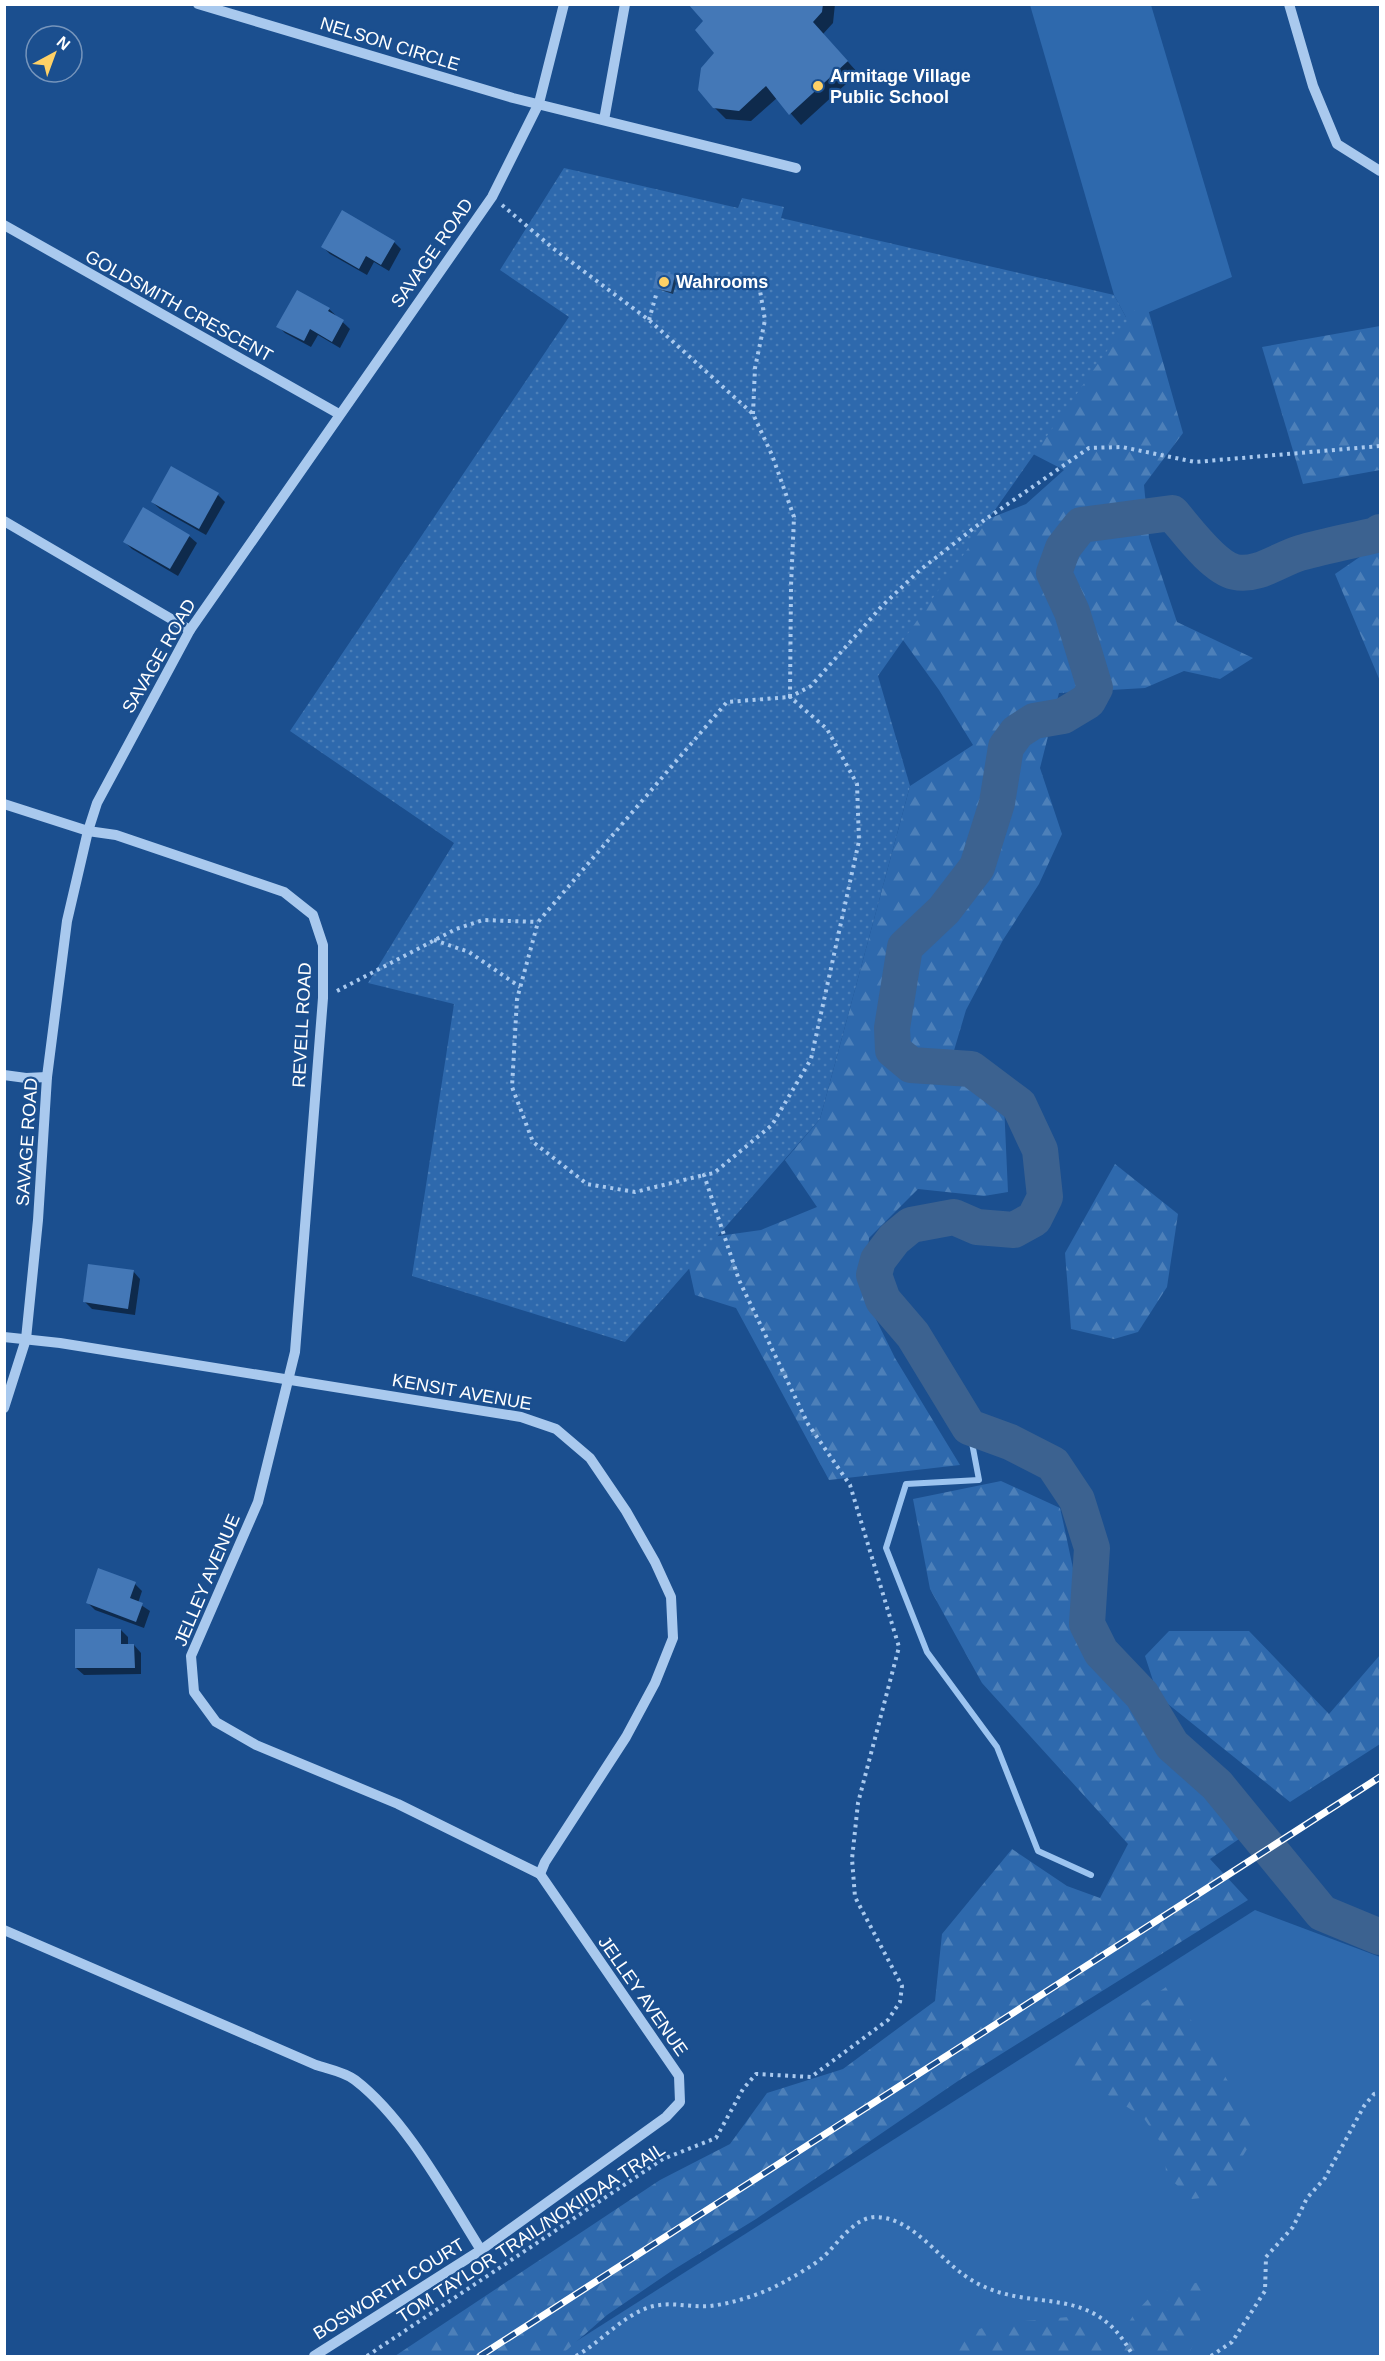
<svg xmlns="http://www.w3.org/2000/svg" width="1385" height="2361" font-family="Helvetica,sans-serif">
<defs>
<pattern id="forest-firs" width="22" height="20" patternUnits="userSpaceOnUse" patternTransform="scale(1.5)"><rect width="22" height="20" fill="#2e69ad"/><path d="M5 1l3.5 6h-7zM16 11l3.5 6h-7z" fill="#4d80b9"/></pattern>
<pattern id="park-dots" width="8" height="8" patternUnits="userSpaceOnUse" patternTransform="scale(1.5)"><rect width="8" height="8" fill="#2e69ad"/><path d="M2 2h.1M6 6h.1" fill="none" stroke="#4d80b9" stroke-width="1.8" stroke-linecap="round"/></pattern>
</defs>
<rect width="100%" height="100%" fill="#1b4f8f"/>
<!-- grass -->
<g fill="#2e69ad">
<path d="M1030,5H1151L1232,277L1128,321L1114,295Z"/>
<path d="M1255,1910L1380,1957V2356H553Z"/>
</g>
<!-- forest -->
<g fill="url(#forest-firs)">
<path d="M1146,302L1183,433L1144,485L1149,538L1177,622L1253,658L1220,679L1184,671L1145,688L1059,693L1040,768L1062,834L1039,884L1003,940L966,1010L947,1074L1004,1104L1008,1192L984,1196L918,1189L869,1238L865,1297L895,1358L960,1465L829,1480L736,1308L695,1295L683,1241L761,1230L817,1207L785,1160L820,1119L910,786L973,745L939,690L903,640L983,521L1026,504L1064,470L979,426Z"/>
<path d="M1380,326V470L1303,484L1262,347Z"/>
<path d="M1380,543V681L1335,574Z"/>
<path d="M1115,1164L1178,1214L1167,1287L1138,1332L1114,1339L1071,1329L1065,1253Z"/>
<path d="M1001,1481L1060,1508C1070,1550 1082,1626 1104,1661C1143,1725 1208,1770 1239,1839L1210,1859L1248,1900L958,2081L756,2219L673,2270L607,2315L560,2356H395L660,2180L730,2144L767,2093L843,2069L935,2001L942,1934L1012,1849L1067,1886L1100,1898L1128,1844L982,1683L930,1589L913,1499Z"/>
<path d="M1169,1631H1249L1329,1714L1380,1655V1744L1290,1802L1158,1696L1145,1656Z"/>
<path d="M1169,1985L1181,1998L1192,2022L1240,2101L1252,2125L1247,2149L1219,2196L1192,2199L1166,2175L1165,2149L1143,2117L1068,2070L1052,2065Z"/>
<path d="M1206,2280L1198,2333L1188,2356H940L955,2339L992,2324L1068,2317L1095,2332L1112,2347L1135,2313L1152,2295Z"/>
</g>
<!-- park -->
<path fill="url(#park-dots)" d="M564,168L738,208L742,198L784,207L781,218L1114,295L1128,321L878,676L910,786L820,1119L625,1342L412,1276L454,1004L368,983L454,843L290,731L569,317L500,270Z"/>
<!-- shadow -->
<g fill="#0007">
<path d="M690,4H835L833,23L823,34L858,73L801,125L777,98L751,121L726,119L714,107L716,53L705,21Z"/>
<path d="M394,242L401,249L389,271L374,262L367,275L330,254L323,247Z"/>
<path d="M674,277L677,280L673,294L655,288Z"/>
<path d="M329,309L350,329L340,348L318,335L311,347L285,333L278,326Z"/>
<path d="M218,495L225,502L206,535L160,509L152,502Z"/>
<path d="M144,509L189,536L197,543L178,576L132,549L125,542Z"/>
<path d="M133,1271L140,1279L135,1315L92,1309L85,1302Z"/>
<path d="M135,1584L142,1591L138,1603L150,1611L144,1628L95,1610L87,1602Z"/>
<path d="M121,1630L128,1637V1645H134L141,1653V1674L84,1675L76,1668Z"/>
</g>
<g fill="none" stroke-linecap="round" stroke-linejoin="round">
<!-- stream -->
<path stroke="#9cc4f0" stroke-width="6" d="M969,1427L979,1480L906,1484L886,1548L927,1652L997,1747L1038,1851L1091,1875"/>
<!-- river -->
<path stroke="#3c6290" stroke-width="36" d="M1380,532L1376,535C1351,541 1325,546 1300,553C1280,559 1257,577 1235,572C1213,567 1187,530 1172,513L1081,525L1063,548L1054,573L1072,612L1095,688L1088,701L1063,716L1034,721L1017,732L1006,747L997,803L977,867L944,910L905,947L892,1028L893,1050L911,1065L971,1069L1019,1105L1040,1150L1045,1197L1034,1219L1014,1230L977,1227L954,1217L911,1225L894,1239L878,1260L874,1275L883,1300L913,1335L969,1427L1010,1442L1053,1464L1077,1500L1092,1548L1087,1624L1101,1652L1142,1695L1172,1745L1217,1785L1322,1913L1380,1937"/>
</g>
<!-- building -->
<g fill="#4478b7">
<path d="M688,4H823L822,12L813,22L848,61L789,115L766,86L739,111L713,108L698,90L701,68L714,53L695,30L703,21Z"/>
<path d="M342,210L395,241L381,265L366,256L359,269L321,247Z"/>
<path d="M657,271L675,275L671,292L653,288Z"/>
<path d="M297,290L330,308L328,311L344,320L332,342L310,329L304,341L276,327Z"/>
<path d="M171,466L219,493L199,529L151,502Z"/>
<path d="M143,507L190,535L170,569L123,542Z"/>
<path d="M88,1264L134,1270L128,1309L83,1302Z"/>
<path d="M98,1568L136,1582L130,1598L143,1603L136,1622L86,1603Z"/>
<path d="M75,1629H121V1644H134L135,1668H75Z"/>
</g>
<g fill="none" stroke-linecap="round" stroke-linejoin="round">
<!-- path -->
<g stroke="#a9c9ee" stroke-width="4" stroke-dasharray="3 4.5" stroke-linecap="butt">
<path d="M502,205L554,249L649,320L753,414L772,455L794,517L791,586L790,697L727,702L538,922L517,999L512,1087L533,1142L587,1184L635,1192L704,1175"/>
<path d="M649,320L656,295"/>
<path d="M753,414L755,368L765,320L758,279"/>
<path d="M434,940L469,952L520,987"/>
<path d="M337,991L456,929L483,920L538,922"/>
<path d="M367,2356L663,2159L716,2138L743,2089L756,2074L811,2077L888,2020L900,2002L902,1986L855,1897L852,1859L858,1803L899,1647L850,1485L808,1424L739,1280L704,1175L714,1173L772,1125L811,1059L859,841L857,784L827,729L790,697L811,686L882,606L920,570L983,521L1089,448L1122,447L1195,462L1380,446"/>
<path d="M576,2356C601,2342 620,2318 647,2308C669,2300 689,2308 710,2306C735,2303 762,2294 784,2282C796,2275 811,2267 822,2258C838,2244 853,2218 875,2217C911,2217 937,2256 964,2275C1026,2320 1090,2275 1133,2356"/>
<path d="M1211,2356L1232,2342L1265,2291L1266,2257L1293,2227L1307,2198L1325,2178L1364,2106L1374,2094L1380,2093"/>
</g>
<!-- minor -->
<g stroke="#a9c9ee" stroke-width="10">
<path d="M198,4L513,98L796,168"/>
<path d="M1289,4L1313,86L1337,144L1380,171"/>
<path d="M604,120L625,4"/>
<path d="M4,225L339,414"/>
<path d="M4,521L190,630"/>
<path d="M4,804L88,831L116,835L284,892L313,915L323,945V998L295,1352L258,1502L191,1656L194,1692L216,1722L256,1745L398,1804L540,1874L679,2076L680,2102L666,2117L481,2250L314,2356"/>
<path d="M4,1075L26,1078L47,1077"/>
<path d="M4,1337L60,1343L521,1417L556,1429L590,1458L626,1511L655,1562L671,1597L673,1638L655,1683L626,1737L545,1862L540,1874"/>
<path d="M4,1408L26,1339L38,1220L47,1077L67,921L88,831L97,803L190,630L492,197L539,103L564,4"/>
<path d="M4,1930L316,2065C328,2069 345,2072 355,2080C406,2119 447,2196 481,2250"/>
</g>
<defs>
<path id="rail" d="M480,2356L1380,1777"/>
</defs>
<!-- rail casing -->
<use href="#rail" stroke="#fff" stroke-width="7"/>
<!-- rail -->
<use href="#rail" stroke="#1b4f8f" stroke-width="4.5" stroke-dasharray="14" stroke-linecap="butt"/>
</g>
<!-- markers -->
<g fill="#ffd166" stroke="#1b4f8f" stroke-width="2">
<circle cx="818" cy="86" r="6"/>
<circle cx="664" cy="282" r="6"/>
</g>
<g text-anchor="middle" stroke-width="4.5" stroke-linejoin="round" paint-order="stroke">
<!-- street labels -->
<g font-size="18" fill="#fff" stroke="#1b4f8f">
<text transform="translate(390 44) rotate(17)" y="6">NELSON CIRCLE</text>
<text transform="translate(432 253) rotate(-55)" y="6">SAVAGE ROAD</text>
<text transform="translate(179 306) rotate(29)" y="6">GOLDSMITH CRESCENT</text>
<text transform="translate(159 656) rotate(-60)" y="6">SAVAGE ROAD</text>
<text transform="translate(302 1025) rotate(-87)" y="6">REVELL ROAD</text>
<text transform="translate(27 1142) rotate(-86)" y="6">SAVAGE ROAD</text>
<text transform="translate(462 1392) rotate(10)" y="6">KENSIT AVENUE</text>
<text transform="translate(207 1580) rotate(-67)" y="6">JELLEY AVENUE</text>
<text transform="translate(643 1996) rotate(55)" y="6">JELLEY AVENUE</text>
<text transform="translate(531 2233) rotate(-33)" y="6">TOM TAYLOR TRAIL/NOKIIDAA TRAIL</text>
<text transform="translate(389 2289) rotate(-32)" y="6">BOSWORTH COURT</text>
</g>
<!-- poi labels -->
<g font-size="18" font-weight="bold" fill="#fff" stroke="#1b4f8f" text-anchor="start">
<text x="830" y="82">Armitage Village<tspan x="830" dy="21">Public School</tspan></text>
<text x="676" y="288">Wahrooms</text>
</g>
</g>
<!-- border -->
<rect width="1385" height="2361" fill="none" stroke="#ffffff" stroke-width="12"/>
<!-- north arrow -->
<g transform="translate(54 54) rotate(41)"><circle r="28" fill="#1b4f8f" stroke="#7695bc" stroke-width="1.5"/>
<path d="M0-4.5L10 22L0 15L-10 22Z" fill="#ffd166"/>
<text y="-9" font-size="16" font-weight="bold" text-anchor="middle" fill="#ffffff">N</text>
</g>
</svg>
